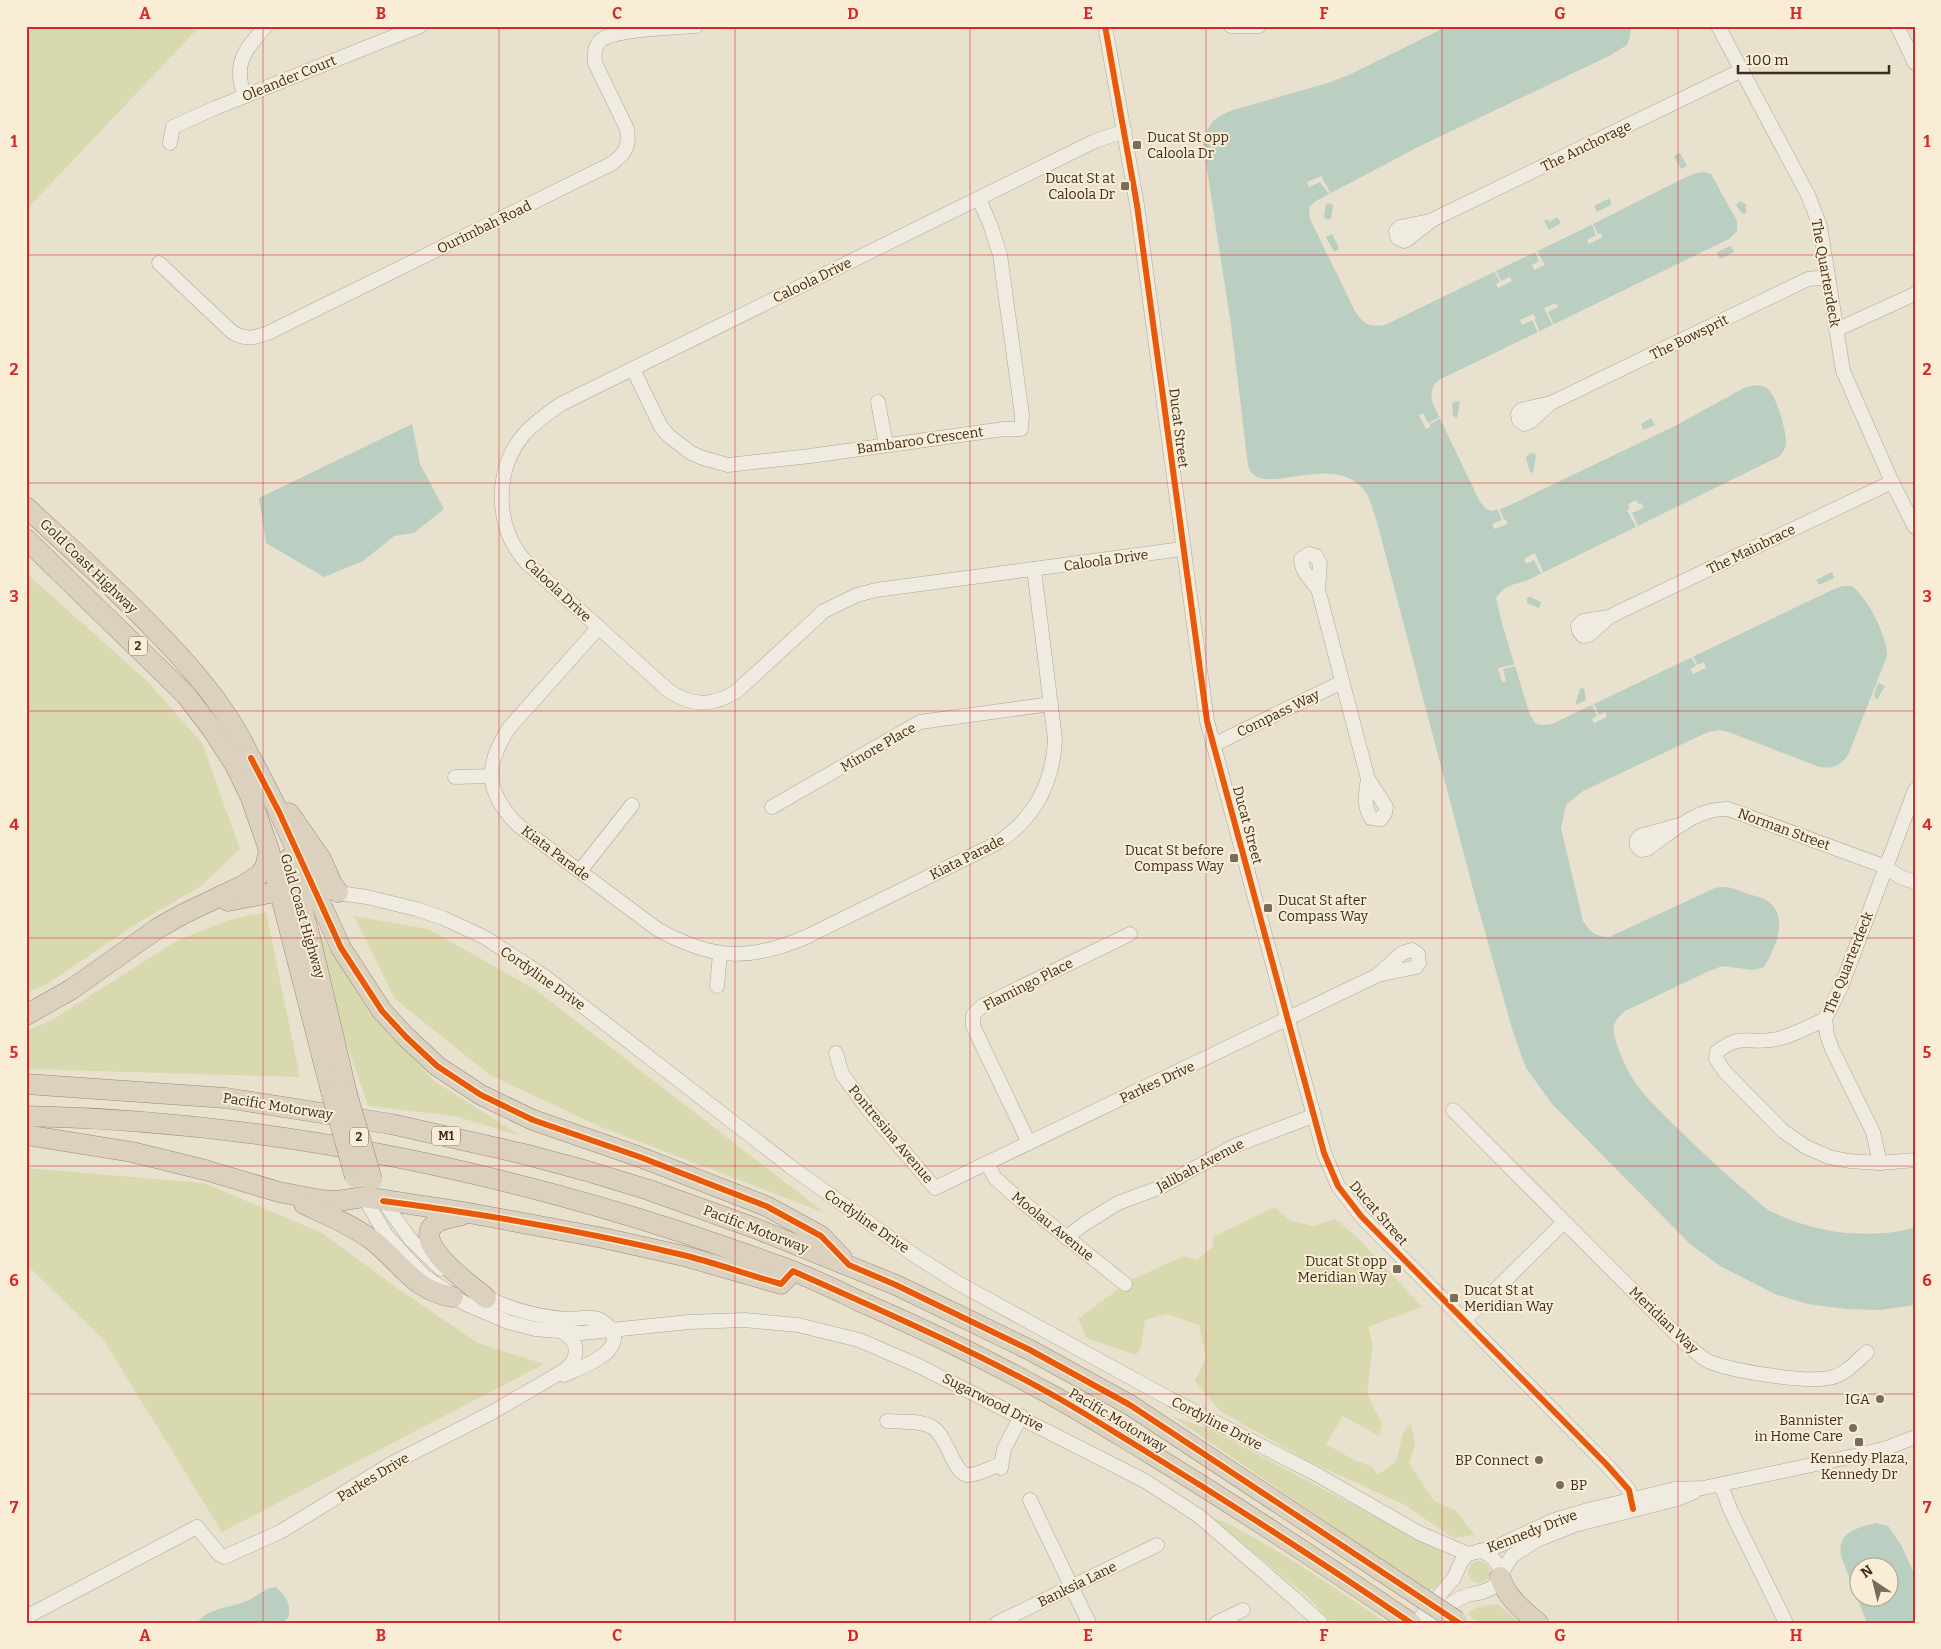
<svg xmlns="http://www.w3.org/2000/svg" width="1941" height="1649" font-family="Bitter,serif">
<rect width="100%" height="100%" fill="#e8e1ce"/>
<!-- green -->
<g fill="#d9d9af">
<path d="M26,26H200L26,210Z"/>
<path d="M26,573L147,681L202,743L240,849L201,886L136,924L47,984L26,993Z"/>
<path d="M266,912L300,1077L26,1069V1031L50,1021L178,940L232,919Z"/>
<path d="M354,916L428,929L536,990L825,1213L601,1127L490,1075L395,999Z"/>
<path d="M318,931L371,1012L434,1081L521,1136L454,1116L368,1106L310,937Z"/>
<path d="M26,1168L204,1183L322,1233L401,1291L478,1343L544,1364L222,1532L103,1339L26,1264Z"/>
<path d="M1274,1207L1291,1221L1314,1226L1335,1219L1357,1237L1422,1307L1368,1327L1373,1345L1367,1394L1382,1424L1379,1436L1343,1416L1326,1444L1356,1461L1371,1466L1378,1475L1396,1461L1403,1433L1411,1423L1415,1445L1409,1463L1434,1501L1455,1510L1475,1535L1453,1538L1405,1505L1308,1461L1220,1411L1195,1381L1206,1358L1199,1325L1167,1314L1145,1320L1141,1347L1136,1355L1087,1338L1078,1319L1131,1280L1184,1256L1197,1260L1213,1247V1237Z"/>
<path d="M1172,1416L1211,1430L1443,1552L1442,1585L1427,1591Z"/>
<path d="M1204,1513C1269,1541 1328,1584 1387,1623H1332L1308,1597Z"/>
<circle cx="1479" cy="1572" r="11"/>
<path d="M1497,1604L1521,1623H1480L1467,1614L1477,1607Z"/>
</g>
<!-- water -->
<g fill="#bacec1" fill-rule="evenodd">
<path d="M1448,26H1631L1630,37L1627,45L1609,56L1420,146L1314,202L1309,208L1310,219L1356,313C1366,326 1369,327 1385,325L1585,228L1684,178C1694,174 1702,170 1711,174L1737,221V231L1729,239L1439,380C1431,387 1430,393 1433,404L1480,502L1486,509L1492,511L1506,507L1675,426L1744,388C1751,386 1759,383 1767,388C1777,396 1787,433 1786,445C1785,449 1783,452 1780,456L1526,581C1512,585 1505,585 1496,598L1503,627L1530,715L1536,724L1542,725L1552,724L1832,590L1843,586H1852C1867,597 1888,637 1887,656L1849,753C1842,765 1834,769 1820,767L1731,733L1720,730L1708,732L1583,791L1566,805L1561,828L1583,921C1590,932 1596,937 1609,937L1715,888C1728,885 1735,889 1748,894C1754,896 1761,897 1766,900C1791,916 1775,948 1764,967L1753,970L1722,966L1709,971L1625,1011C1621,1015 1615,1020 1614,1026C1611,1035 1626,1068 1631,1076C1641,1093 1657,1108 1671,1122C1694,1144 1716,1166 1741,1187C1750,1194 1760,1205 1770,1211C1816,1233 1865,1240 1915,1228V1305L1880,1310L1847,1309L1807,1304L1775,1294L1720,1266L1690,1244L1552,1104L1526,1068L1513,1032L1473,889L1377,522C1373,512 1371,498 1364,490C1335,454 1275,491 1254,475C1251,473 1249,468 1248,465L1231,325L1203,144L1206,132L1212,122L1220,116L1230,111L1328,83L1351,74Z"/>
<path d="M1680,153L1687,166L1681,169L1674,156Z"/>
<path d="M1610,198L1611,205L1597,212L1594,206Z"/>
<path d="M1740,201L1747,205L1745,207L1747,211L1744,214L1740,211L1736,205Z"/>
<path d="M1329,203L1333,205L1331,219L1327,220L1324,217L1326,204Z"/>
<path d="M1557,217L1561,223L1549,230L1544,221L1548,219L1549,222Z"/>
<path d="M1332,234L1338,245V250L1334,252L1326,237Z"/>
<path d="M1731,246L1734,252L1720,259L1717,252Z"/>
<path d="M1455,401L1460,402L1457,418L1453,416L1452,404Z"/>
<path d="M1651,418L1655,425L1643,430L1641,424Z"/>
<path d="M412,424L420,464L444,509L414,533L394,536L363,561L324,577L266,543L259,498Z"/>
<path d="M1534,453L1536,456L1533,473L1530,472L1526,458L1528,454Z"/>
<path d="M1832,572L1834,578L1819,585L1816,580Z"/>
<path d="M1530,597L1541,602L1539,608L1527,603V598Z"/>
<path d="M1878,683L1885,686L1877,700L1874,695Z"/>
<path d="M1584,688L1586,700L1575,705L1580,689Z"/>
<path d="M1876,1523L1888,1526L1901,1545L1915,1575V1623H1867L1841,1556C1837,1532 1856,1528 1876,1523ZM1858,1566H1888V1596H1858Z"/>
<path d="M276,1587C286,1597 292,1604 288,1618L282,1623H197C208,1608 228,1608 244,1602C256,1598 263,1588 276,1587Z"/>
</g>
<!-- pier -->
<g fill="#e8e1ce">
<path d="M1321,176L1330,192L1329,194L1320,182L1309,187L1307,182Z"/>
<path d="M1592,222L1598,234L1600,233L1603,237L1589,244L1587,240L1596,235L1591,223Z"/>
<path d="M1536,249L1545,265L1534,270L1532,265L1539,261L1534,250Z"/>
<path d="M1493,269H1495L1501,281L1510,277L1512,281L1498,288L1496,284L1500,282Z"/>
<path d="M1556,303L1558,307L1548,312L1554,325L1553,326L1544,308Z"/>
<path d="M1533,314L1536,318L1534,319L1540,332L1538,333L1532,320L1522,325L1520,320Z"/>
<path d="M1423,413L1428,423L1440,417L1441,418L1430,424V427L1426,429L1419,415Z"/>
<path d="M1636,500L1638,504L1641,503L1644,508L1632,513L1638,526L1636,527L1627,510L1630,508L1628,504Z"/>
<path d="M1499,507L1504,520L1506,519L1508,524L1494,529L1492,524L1502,520L1497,508Z"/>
<path d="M1535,553L1543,572L1541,573L1534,560L1526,564L1524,559Z"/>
<path d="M1692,654L1697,665L1704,662L1706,668L1693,674L1690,669L1696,666L1690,655Z"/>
<path d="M1516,664V666L1503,669L1506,681L1502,682L1498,668Z"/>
<path d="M1594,704L1599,715L1605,712L1607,717L1594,723L1592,719L1597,716L1592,705Z"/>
</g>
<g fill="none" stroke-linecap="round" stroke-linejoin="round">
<defs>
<g id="minor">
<path d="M1105,26L1137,205L1207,721L1324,1153L1338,1186L1361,1216L1606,1464L1629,1490L1633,1509"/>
<path d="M1231,26H1259"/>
<path d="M1718,26L1808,195L1820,226L1843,371L1892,482L1915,527"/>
<path d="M1897,26L1915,63"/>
<path d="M245,96C232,65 245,49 266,26"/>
<path d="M1125,131L1095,141L561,404C548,413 536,421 525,433C494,469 494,525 525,561L669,691C694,707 713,706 737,691L824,611L857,595L876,590L1182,549"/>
<path d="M170,143L173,127L215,108L420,26"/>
<path d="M1430,221L1400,227L1396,231L1398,238L1404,241L1408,239L1432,220L1742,70"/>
<path d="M159,263L232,332C245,340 254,338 268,333L611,164C625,154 630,146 627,129L595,63C594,55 594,47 600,41C613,28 675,28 696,26"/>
<path d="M1836,330L1915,294"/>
<path d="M633,369L661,427L669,436L691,453L703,458L728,465L810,456L1004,429H1021L1022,415L1000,255L990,224L979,199"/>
<path d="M878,402L886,445"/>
<path d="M1551,403L1531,421L1524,424L1519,420L1518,414L1521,410L1551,403L1808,279L1828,277"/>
<path d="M1318,589C1311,580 1301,571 1301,559L1309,554L1316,556L1320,564L1318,589L1368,779L1386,807L1385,813L1381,819L1371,818C1363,806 1366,792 1368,779"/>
<path d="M1609,617L1589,635L1583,636L1579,631L1578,626L1583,621L1609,617L1621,611L1892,482"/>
<path d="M599,627L509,728C484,766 485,793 519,826L657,929C711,959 748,962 806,937L997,843C1034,819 1053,783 1055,739L1034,569"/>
<path d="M1213,745L1342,682"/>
<path d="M455,777L491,776"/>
<path d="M772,807L920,722L1051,704"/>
<path d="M1683,824L1640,836L1637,840V846L1641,850L1647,849C1670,833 1698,807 1728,809L1886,867L1900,877L1915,882"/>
<path d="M580,871L632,805"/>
<path d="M331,892L367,897L416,909L443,918L484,937L544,976L791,1167L914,1255L958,1283L1170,1399L1316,1474L1419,1533L1468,1554"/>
<path d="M717,986L720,954"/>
<path d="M1825,1019C1809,1027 1794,1035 1777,1039C1750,1045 1741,1032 1717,1052L1716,1059L1725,1072L1783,1131L1806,1147L1829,1157L1849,1161L1880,1163L1915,1160"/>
<path d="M836,1053L842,1074L870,1112L935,1188L1378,975L1402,953L1412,950L1418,954L1419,963L1416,967L1378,975"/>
<path d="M1453,1110L1688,1346C1695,1351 1702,1359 1710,1362C1733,1371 1805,1383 1829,1378C1845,1375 1855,1363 1867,1352"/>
<path d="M1029,1143L973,1026V1015L982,1006L1130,934"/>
<path d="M987,1163L995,1178L1014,1195L1125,1284"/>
<path d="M1880,1163L1873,1132L1832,1049L1827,1035L1825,1019L1841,987L1915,790"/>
<path d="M364,1197L386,1235L423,1275L464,1303L508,1322L535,1329L582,1333L689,1322L744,1320L798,1325L859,1340L917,1365L1145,1481L1199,1516L1295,1599L1321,1623"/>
<path d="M383,1201L411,1240L441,1269"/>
<path d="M1066,1238L1084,1224L1118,1203L1161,1187L1234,1146L1313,1116"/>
<path d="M480,1294C506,1308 537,1317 567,1319C577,1319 593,1315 602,1321C607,1324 612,1330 614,1336C616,1356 579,1368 564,1375"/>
<path d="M1464,1321L1563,1223"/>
<path d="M887,1421C901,1422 920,1420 932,1427C948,1436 953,1474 968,1475C978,1475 992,1467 1001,1464"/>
<path d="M1001,1468L1004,1449L1021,1416"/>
<path d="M1721,1485L1730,1509L1786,1623"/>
<path d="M1030,1500L1089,1623"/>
<path d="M1500,1575L1512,1556L1537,1540L1575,1525L1677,1499L1694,1492"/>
<path d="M26,1617L197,1527L219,1554L224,1557L280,1532L391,1464L491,1413L565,1370C579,1358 580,1343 564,1333"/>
<path d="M997,1623L1157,1545"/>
<path d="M1216,1623L1243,1610"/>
<path d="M1416,1623L1454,1578L1461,1562L1468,1554L1496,1547L1554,1520L1588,1510L1675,1489L1703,1488L1854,1456L1887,1448L1915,1437"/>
<path d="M1430,1623C1441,1611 1453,1600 1468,1595C1477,1593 1487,1592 1494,1586C1509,1573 1494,1554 1479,1551"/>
</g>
<g id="highway">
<path d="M26,507C69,547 114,587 155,630C195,671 235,717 256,771"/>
<path d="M26,539L186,695L212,729L235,765L251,798L269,850L331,1091"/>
<path d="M251,758L279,812L341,948L382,1011L406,1037L437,1066L481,1095L533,1120L640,1157L766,1206L821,1236L842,1258"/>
<path d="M289,813L321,859L332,884L338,892"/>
<path d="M288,859L310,937L347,1094"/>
<path d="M228,901L280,891"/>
<path d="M26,1015L72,989L158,928L183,914L242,886L259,875L265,868L269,850"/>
<path d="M26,1084L226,1098L391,1124L524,1154L587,1171L649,1190L752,1227L896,1285L1030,1350L1130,1405L1422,1598"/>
<path d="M26,1116C252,1121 470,1163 684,1233C719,1245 755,1257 790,1270C814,1279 836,1290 859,1301C926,1330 992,1362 1055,1397C1086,1414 1116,1433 1146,1451C1236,1506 1324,1564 1411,1623"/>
<path d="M26,1135L132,1152L205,1170L279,1192L321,1200L337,1201L364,1197L469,1213L603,1238L684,1256L781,1284L793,1271"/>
<path d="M304,1204C327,1215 352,1225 372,1240C402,1263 412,1290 453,1297"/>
<path d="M462,1215C454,1217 443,1218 436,1223C408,1242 474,1287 486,1298"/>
<path d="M1500,1577C1507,1598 1522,1609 1538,1623"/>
</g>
</defs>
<!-- minor casing -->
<use href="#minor" stroke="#aea597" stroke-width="15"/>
<!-- highway casing -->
<use href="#highway" stroke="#938b7e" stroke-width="21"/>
<!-- minor -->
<use href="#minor" stroke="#f0ebe1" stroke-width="14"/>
<!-- highway -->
<use href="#highway" stroke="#dcd0bf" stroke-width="20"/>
<defs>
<g id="highway-bridge">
<path d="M331,1091L355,1177"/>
<path d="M347,1094L372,1180"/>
<path d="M1422,1598L1457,1621"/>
</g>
</defs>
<!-- highway-bridge casing -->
<use href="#highway-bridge" stroke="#938b7e" stroke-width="21" stroke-linecap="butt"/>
<!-- highway-bridge -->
<use href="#highway-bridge" stroke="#dcd0bf" stroke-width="20"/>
<defs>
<g id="cycleway">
<path d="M1105,26L1137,205L1207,721L1324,1153L1338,1186L1361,1216L1606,1464L1629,1490L1633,1509"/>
<path d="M251,758L279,812L341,948L382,1011L406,1037L437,1066L481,1095L533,1120L640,1157L766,1206L821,1236L849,1265L896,1285L1030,1350L1130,1405L1459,1623"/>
<path d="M383,1201C484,1214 584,1231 683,1255C716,1263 748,1275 781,1284L793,1271C882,1311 973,1350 1058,1398C1086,1414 1114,1432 1142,1449C1233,1505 1323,1563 1411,1623"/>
</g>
</defs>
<!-- cycleway casing -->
<use href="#cycleway" stroke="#f9eed5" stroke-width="9"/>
<!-- cycleway -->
<use href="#cycleway" stroke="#e8590c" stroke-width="6"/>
</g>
<!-- grid -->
<path fill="none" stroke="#d62828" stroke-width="1" stroke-opacity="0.55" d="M263,26V1623M499,26V1623M735,26V1623M970,26V1623M1206,26V1623M1442,26V1623M1678,26V1623M26,255H1915M26,483H1915M26,711H1915M26,938H1915M26,1166H1915M26,1394H1915"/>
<!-- markers -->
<g fill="#7a6c5b" stroke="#f9eed5" stroke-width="2">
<rect x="1132" y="140" width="10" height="10" rx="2.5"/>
<rect x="1120" y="181" width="10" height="10" rx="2.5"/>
<rect x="1229" y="853" width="10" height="10" rx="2.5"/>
<rect x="1263" y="903" width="10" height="10" rx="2.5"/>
<rect x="1392" y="1264" width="10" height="10" rx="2.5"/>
<rect x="1449" y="1293" width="10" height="10" rx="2.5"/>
<circle cx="1880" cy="1399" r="5"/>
<circle cx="1853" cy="1428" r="5"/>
<rect x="1854" y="1437" width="10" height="10" rx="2.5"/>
<circle cx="1539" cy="1460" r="5"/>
<circle cx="1560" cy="1485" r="5"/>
</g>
<g text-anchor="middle" stroke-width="4" stroke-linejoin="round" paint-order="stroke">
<!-- shield labels -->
<g fill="#f9eed5" stroke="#766754" stroke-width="1">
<rect x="129" y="636.5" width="18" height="19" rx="4"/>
<rect x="432" y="1126.5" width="28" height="19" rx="4"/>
<rect x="350" y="1127.5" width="18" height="19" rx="4"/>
</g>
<g font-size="12" font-weight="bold" fill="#3e2d1d">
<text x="138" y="650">2</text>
<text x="446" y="1140">M1</text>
<text x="359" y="1141">2</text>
</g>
<!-- street labels -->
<g font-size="14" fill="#3e2d1d" stroke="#f9eed5">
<text transform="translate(289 78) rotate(-22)" y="5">Oleander Court</text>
<text transform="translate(1586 146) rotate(-26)" y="5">The Anchorage</text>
<text transform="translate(484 227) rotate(-26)" y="5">Ourimbah Road</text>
<text transform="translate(1826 273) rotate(80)" y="5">The Quarterdeck</text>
<text transform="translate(812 280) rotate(-26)" y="5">Caloola Drive</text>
<text transform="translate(1689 337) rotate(-26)" y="5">The Bowsprit</text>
<text transform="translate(1179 428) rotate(83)" y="5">Ducat Street</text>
<text transform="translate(920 440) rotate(-8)" y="5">Bambaroo Crescent</text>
<text transform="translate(1751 549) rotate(-26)" y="5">The Mainbrace</text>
<text transform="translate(1106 560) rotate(-8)" y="5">Caloola Drive</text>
<text transform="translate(89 566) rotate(44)" y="5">Gold Coast Highway</text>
<text transform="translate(558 590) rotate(43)" y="5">Caloola Drive</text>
<text transform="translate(1278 713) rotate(-26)" y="5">Compass Way</text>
<text transform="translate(878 747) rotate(-30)" y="5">Minore Place</text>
<text transform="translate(1248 825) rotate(75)" y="5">Ducat Street</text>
<text transform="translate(1784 829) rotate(20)" y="5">Norman Street</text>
<text transform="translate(556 853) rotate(37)" y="5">Kiata Parade</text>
<text transform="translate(967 857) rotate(-27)" y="5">Kiata Parade</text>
<text transform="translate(303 916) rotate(74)" y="5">Gold Coast Highway</text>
<text transform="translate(1848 963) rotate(-68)" y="5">The Quarterdeck</text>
<text transform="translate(543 978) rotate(35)" y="5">Cordyline Drive</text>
<text transform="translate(1028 984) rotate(-27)" y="5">Flamingo Place</text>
<text transform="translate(1157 1082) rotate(-25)" y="5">Parkes Drive</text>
<text transform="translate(278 1106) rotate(9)" y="5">Pacific Motorway</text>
<text transform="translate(891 1134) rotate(50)" y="5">Pontresina Avenue</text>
<text transform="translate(1200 1165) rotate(-28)" y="5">Jalibah Avenue</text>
<text transform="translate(1379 1213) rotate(49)" y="5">Ducat Street</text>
<text transform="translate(867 1221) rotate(35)" y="5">Cordyline Drive</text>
<text transform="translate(1053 1226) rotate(39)" y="5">Moolau Avenue</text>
<text transform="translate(756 1229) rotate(21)" y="5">Pacific Motorway</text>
<text transform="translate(1664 1320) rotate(44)" y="5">Meridian Way</text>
<text transform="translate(993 1402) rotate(27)" y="5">Sugarwood Drive</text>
<text transform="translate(1118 1420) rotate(31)" y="5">Pacific Motorway</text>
<text transform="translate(1217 1423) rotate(27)" y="5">Cordyline Drive</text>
<text transform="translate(373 1477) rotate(-31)" y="5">Parkes Drive</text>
<text transform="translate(1532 1531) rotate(-21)" y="5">Kennedy Drive</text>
<text transform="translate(1077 1584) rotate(-26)" y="5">Banksia Lane</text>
</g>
<!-- poi labels -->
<g font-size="14" fill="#3e2d1d" stroke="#f9eed5" text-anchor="end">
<text x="1147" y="142" text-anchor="start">Ducat St opp<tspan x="1147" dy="16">Caloola Dr</tspan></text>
<text x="1115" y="183">Ducat St at<tspan x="1115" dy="16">Caloola Dr</tspan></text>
<text x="1224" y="855">Ducat St before<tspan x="1224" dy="16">Compass Way</tspan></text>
<text x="1278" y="905" text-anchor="start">Ducat St after<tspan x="1278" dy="16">Compass Way</tspan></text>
<text x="1387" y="1266">Ducat St opp<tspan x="1387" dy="16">Meridian Way</tspan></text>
<text x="1464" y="1295" text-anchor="start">Ducat St at<tspan x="1464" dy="16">Meridian Way</tspan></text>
<text x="1870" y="1404">IGA</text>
<text x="1843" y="1425">Bannister<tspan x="1843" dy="16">in Home Care</tspan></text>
<text x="1859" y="1463" text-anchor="middle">Kennedy Plaza,<tspan x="1859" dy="16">Kennedy Dr</tspan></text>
<text x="1529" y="1465">BP Connect</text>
<text x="1570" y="1490" text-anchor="start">BP</text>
</g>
</g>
<!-- border -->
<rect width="1941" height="1649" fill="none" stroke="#f9eed5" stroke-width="55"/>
<!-- north arrow -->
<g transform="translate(1874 1582) rotate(325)"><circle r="24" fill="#f9eed5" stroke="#aea18b"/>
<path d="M0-4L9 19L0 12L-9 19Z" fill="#7a6c5b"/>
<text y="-8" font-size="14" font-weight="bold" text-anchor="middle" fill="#3e2d1d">N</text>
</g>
<!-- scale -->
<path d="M1738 65v8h151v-8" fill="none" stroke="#3e2d1d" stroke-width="2.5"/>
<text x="1746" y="65" font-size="15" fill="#3e2d1d" stroke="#f9eed5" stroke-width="4" paint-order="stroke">100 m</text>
<rect x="28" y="28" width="1886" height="1594" fill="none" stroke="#d62828" stroke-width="2"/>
<g font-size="16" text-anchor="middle" font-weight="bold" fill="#d62828">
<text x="145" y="19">A</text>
<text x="381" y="19">B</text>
<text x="617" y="19">C</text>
<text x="853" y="19">D</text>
<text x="1088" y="19">E</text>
<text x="1324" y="19">F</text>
<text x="1560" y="19">G</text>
<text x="1796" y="19">H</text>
<text x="14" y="147">1</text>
<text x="1927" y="147">1</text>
<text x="14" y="375">2</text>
<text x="1927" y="375">2</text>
<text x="14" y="602">3</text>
<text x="1927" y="602">3</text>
<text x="14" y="830">4</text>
<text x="1927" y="830">4</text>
<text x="14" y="1058">5</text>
<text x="1927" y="1058">5</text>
<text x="14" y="1286">6</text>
<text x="1927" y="1286">6</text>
<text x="14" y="1513">7</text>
<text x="1927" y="1513">7</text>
<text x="145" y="1641">A</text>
<text x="381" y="1641">B</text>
<text x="617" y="1641">C</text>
<text x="853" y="1641">D</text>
<text x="1088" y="1641">E</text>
<text x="1324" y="1641">F</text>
<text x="1560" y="1641">G</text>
<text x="1796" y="1641">H</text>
</g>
</svg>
